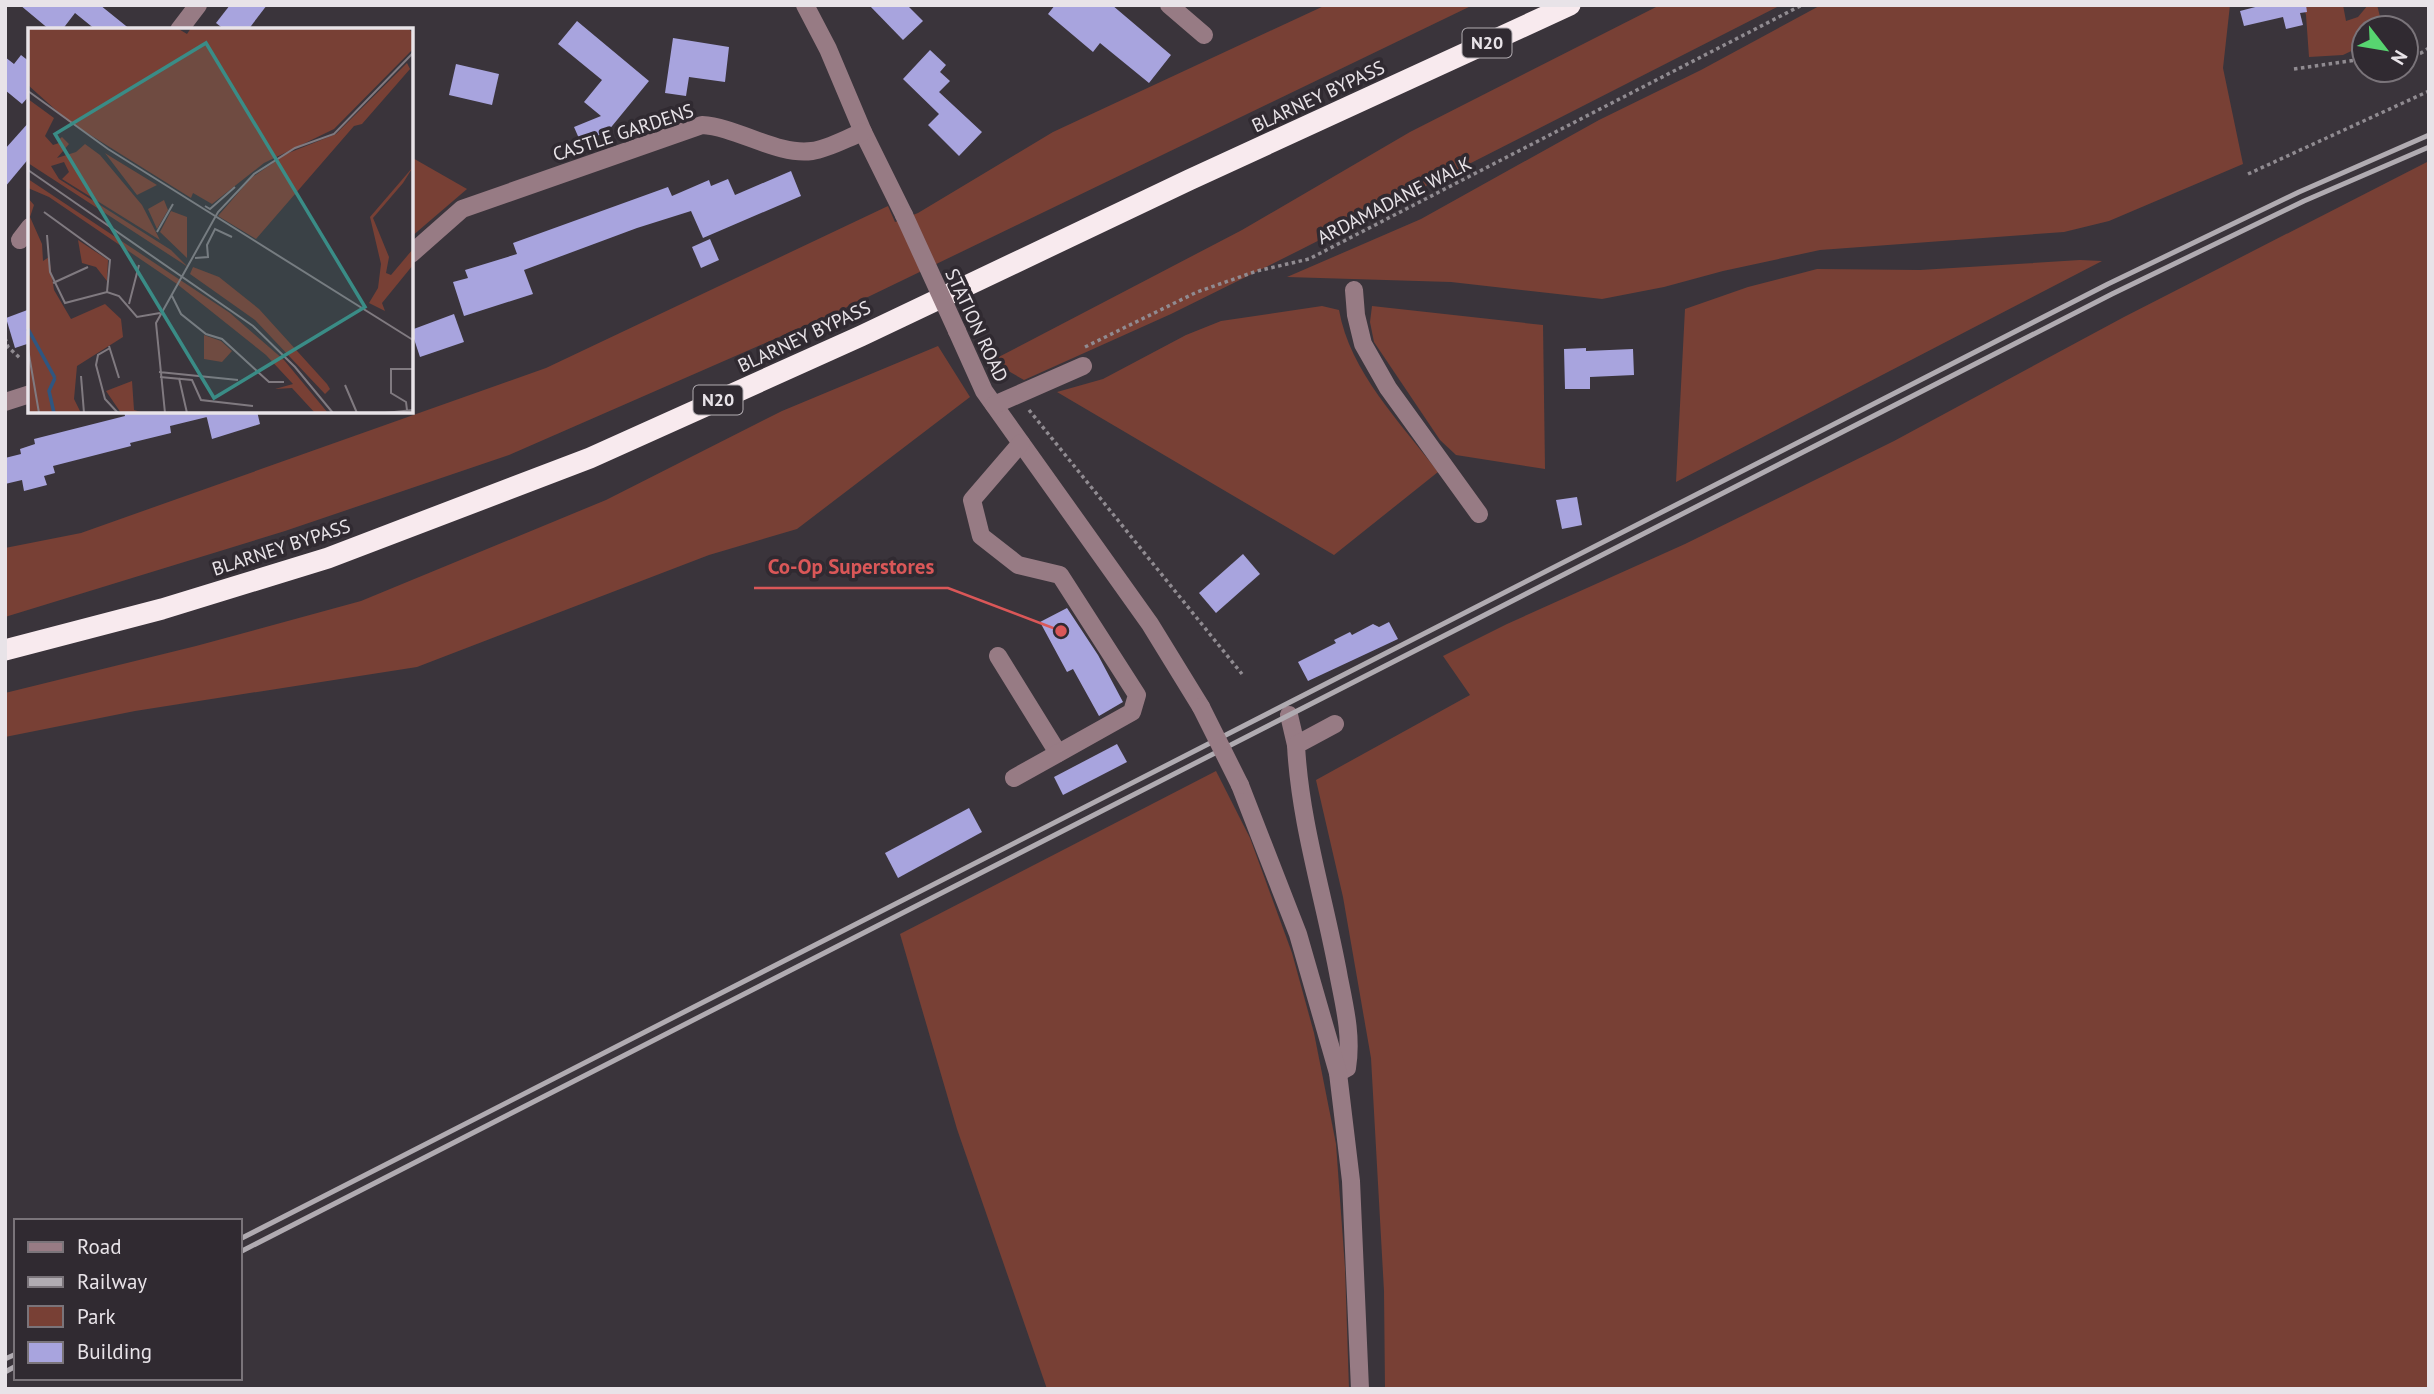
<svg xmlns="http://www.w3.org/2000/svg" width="2434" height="1394" font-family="'PT Sans',sans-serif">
<rect width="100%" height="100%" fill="#3a343b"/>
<!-- green -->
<g fill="#784035">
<path d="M1326,5H1473L843,309L509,455L285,531L5,617V548L81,533L546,368L888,206L895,222L918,213L1053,132Z"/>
<path d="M1660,5H1781L1298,251L1171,314L1024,380L991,361L1242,230L1410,132Z"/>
<path d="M1821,5H2230L2223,68L2243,164L2109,221L2064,232L1820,250L1723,271L1664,287L1602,299L1451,282L1287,277L1421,219L1599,120L1701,70Z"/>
<path d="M2303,5H2343L2346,21L2358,17L2368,5H2377L2383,28H2364V45L2343,55L2309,57L2306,15Z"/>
<path d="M411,157L467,189L411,237Z"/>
<path d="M2429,161V1389H1385L1384,1291L1371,1058L1343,897L1316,780L1470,695L1443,656L1507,624L1685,544L1894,441L2124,317Z"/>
<path d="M2080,260L2102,261L1676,482L1685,309L1748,287L1817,269L1920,270Z"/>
<path d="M1322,306L1339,310C1350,372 1400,422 1438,472L1334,555L1057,392L1103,379L1186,335L1221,321Z"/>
<path d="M1372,306L1543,325L1545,469L1456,455L1440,440L1374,342L1370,322Z"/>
<path d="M938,346L970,397L797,529L709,555L417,667L135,711L5,737V693L196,646L361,601L606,500L782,411Z"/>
<path d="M1216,771L1250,838L1292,953L1314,1033L1336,1144L1345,1268L1349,1389H1047L957,1129L900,934Z"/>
</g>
<!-- building -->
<g fill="#a8a4de">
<path d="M20,5H100L131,30H96L75,13L62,30H50Z"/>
<path d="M230,5H267L248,30H225L216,23Z"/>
<path d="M869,5H907L923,21L903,40Z"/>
<path d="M1055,5H1112L1171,55L1149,83L1100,43L1093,52L1048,14Z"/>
<path d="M2263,5H2306L2307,12L2300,13L2303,25L2286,29L2283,17L2244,26L2240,11Z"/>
<path d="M577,21L649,81L608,131L581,143L574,127L601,116L584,102L602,80L558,44Z"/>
<path d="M673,38L729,47L725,82L689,77L686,96L665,93Z"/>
<path d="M930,50L946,65L940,72L950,81L939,92L982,132L959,156L928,125L939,114L903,79Z"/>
<path d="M21,55L30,62V95L22,104L5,90V57L14,64Z"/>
<path d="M456,64L499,74L492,105L449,95Z"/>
<path d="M30,121V157L5,187V149Z"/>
<path d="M791,171L801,196L703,238L691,211L637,228L524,270L533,294L464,316L453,282L468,278L465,270L517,254L513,243L668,187L672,196L709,180L711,186L728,179L735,195Z"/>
<path d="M710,239L719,260L701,268L692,247Z"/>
<path d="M30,309V343L15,348L6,318Z"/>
<path d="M454,314L464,342L420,357L411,330Z"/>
<path d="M1586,348V351L1633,349L1634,375L1590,377V389H1565L1564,349Z"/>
<path d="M124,411H257L260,424L212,439L206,414L207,417L170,426L171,433L130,443L131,446L53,466L55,473L44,476L47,485L24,491L22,480L5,484V458L21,454L20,449L35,444L34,439L125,416Z"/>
<path d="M1577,497L1582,525L1562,529L1556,500Z"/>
<path d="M1243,554L1260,574L1216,613L1199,593Z"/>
<path d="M1067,608L1098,655L1123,702L1099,716L1073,669L1067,672L1040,622Z"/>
<path d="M1389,622L1398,639L1308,681L1298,662L1336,643L1334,640L1350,632L1352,635L1373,624L1379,627Z"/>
<path d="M1117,744L1127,762L1063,795L1054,777Z"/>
<path d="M969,808L982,832L898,878L885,853Z"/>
</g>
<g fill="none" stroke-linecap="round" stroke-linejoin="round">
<!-- path -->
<g stroke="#908b91" stroke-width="3.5" stroke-dasharray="3.5 3.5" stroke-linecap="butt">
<path d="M2406,54L2421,53L2429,48"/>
<path d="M2294,69L2364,59"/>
<path d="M2248,174L2429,91"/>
<path d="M5,338L8,347L21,359"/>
<path d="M1085,347L1197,292L1257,271L1309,259L1802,5"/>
<path d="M1029,410L1242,674"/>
</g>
<!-- minor -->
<g stroke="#977b84" stroke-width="18">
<path d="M805,5L828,49L863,132L904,215"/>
<path d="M1169,5L1204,35"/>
<path d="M179,30L198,5"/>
<path d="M20,240L30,227"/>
<path d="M411,254L462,209L702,125C737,127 778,156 812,151C828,149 847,138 863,132"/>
<path d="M1354,290L1356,315L1363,344L1388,388L1479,514"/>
<path d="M957,331L984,391L1150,624L1201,707"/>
<path d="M5,402L30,394"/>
<path d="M994,405L1083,366"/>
<path d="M998,656L1058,753"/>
<path d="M1289,715L1296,745"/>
<path d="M1335,724L1296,745C1300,824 1325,900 1339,978C1345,1008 1352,1037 1347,1068L1338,1073"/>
<path d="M1014,778L1132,712L1137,695L1060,575L1018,565L981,536L972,500L1021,443"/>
<path d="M1240,785L1298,934L1338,1073L1351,1181L1360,1389"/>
</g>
<!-- highway -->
<path stroke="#f8eaee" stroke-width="21" d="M5,650L162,609L328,558L590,458L861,336L1189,180L1570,5"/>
<!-- rail -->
<g stroke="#b0abb1" stroke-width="5">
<path d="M240,1239L2108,284L2299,192L2429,135"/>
<path d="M240,1252L2112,294L2304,201L2429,147"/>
<path d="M5,1359L16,1354"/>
<path d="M5,1372L16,1366"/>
</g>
<!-- minor-bridge -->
<g stroke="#977b84" stroke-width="18">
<path d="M904,215L957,331"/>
<path d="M1201,707L1240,785"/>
</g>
</g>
<g text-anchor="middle" stroke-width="7" stroke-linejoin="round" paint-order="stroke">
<!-- shield labels -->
<g fill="#302a31" stroke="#b1acb1" stroke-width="2">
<rect x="1462.5" y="28.5" width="49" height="29" rx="5"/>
<rect x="693.5" y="385.5" width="49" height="29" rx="5"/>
</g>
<g font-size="18" font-weight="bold" fill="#e8e3e8">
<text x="1487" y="49">N20</text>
<text x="718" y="406">N20</text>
</g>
<!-- street labels -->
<g font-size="19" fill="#e8e3e8" stroke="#302a31">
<text transform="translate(1318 96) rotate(-25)" y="7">BLARNEY BYPASS</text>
<text transform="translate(623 132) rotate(-18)" y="7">CASTLE GARDENS</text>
<text transform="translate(1394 200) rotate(-27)" y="7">ARDAMADANE WALK</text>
<text transform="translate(977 325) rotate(65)" y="7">STATION ROAD</text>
<text transform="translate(804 336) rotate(-25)" y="7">BLARNEY BYPASS</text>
<text transform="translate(281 547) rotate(-18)" y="7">BLARNEY BYPASS</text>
</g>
</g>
<!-- overview -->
<g transform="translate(28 28)">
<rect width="385" height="385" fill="#3a343b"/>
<path d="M0,0H149L159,6L163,0H380L385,5V21L306,101L236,135L184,176L165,165L163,170L40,93L0,57ZM379,35L382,41L334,96L326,98L228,211L190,188L223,150L258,126L308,106ZM0,71L26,90L17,108L25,117L34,114L30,112L34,109L41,116L29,130L48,124L57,116L72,127L114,177L132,212L34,151L41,144L36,134L23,138L31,151L143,222L160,239L0,135ZM77,125L80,127L129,157L109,167ZM385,139L375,155L345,190L361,229L358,245L363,247L385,221V237L354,275L357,283L341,275L350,260L353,236L342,189ZM0,151L202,285L256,332L300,385H287L264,360L247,361L265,356L238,327L149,256L21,169L0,160ZM0,170L6,177L2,189L14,216L15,233L21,229L26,262L43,291L77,276L93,291L95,309L49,338L46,371L53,385H2ZM136,172L140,182L129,201L120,181ZM143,183L159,189V230L132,204ZM50,212L80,232L79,253L68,239L54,235ZM165,239L191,249L231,281L299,356L302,361L297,366L227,292L162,246ZM176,307L193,313L204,323L194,334L176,331ZM104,353L106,382L113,384L93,385L78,363Z" fill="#784035"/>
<path fill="none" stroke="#2f5680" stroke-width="3.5" d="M0,301L27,350M26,385L21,363L27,350"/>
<path fill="none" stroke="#807a80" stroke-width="2" d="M0,63L80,121L385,312M0,142L225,298L267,339L305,385M177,178L182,181L207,159M16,184L82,232L79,264M129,204L145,176M19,207L22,244L37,275L79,264L91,268L109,289L132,285M167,230L180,229L179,217L187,201L204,209M25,255L60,239M144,268L153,286L178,306L194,311L241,354H256M101,276L111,237M81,318L91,350M82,320L70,327L68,337L77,371L90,385M0,321L11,385M131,344L210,352M53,348L56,385M132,349L164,352L173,372L225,378M151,350L159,385M317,357L329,385M379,382L378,374L363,365V341H385M137,385L128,295L190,184L226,146L267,120L306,106L385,25M357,385L385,382"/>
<path fill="#3a8c86" fill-opacity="0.15" stroke="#3a8c86" stroke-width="3.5" d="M178,15L337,279L186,370L27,106Z"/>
<rect width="385" height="385" fill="none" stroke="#e8e3e8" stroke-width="3.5"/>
</g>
<!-- callouts -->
<path fill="none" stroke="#da5758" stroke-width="2.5" d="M1061 631L948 588H754"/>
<circle fill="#da5758" stroke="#302a31" stroke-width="2.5" cx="1061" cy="631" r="7"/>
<g font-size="21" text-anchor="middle" font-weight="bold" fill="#da5758" stroke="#302a31" stroke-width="7" stroke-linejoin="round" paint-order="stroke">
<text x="851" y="574">Co-Op Superstores</text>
</g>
<!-- border -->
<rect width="2434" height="1394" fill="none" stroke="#e8e3e8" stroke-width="14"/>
<!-- legend -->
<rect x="14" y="1219" width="228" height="161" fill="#302a31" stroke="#7a747a" stroke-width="2"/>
<rect x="28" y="1242" width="35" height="10" fill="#977b84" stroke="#7a747a" stroke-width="2"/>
<text x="77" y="1254" font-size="21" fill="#e8e3e8">Road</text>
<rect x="28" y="1277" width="35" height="10" fill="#b0abb1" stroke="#7a747a" stroke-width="2"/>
<text x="77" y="1289" font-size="21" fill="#e8e3e8">Railway</text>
<rect x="28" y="1306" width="35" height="21" fill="#784035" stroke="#7a747a" stroke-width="2"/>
<text x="77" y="1324" font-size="21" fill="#e8e3e8">Park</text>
<rect x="28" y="1342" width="35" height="21" fill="#a8a4de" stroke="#7a747a" stroke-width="2"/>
<text x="77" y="1359" font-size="21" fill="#e8e3e8">Building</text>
<!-- north arrow -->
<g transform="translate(2385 49) rotate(121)"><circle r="33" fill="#302a31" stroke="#7a747a" stroke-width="2"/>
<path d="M0-5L12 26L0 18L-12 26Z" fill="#57d570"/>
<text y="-10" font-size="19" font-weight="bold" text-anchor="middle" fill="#e8e3e8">N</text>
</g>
</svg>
